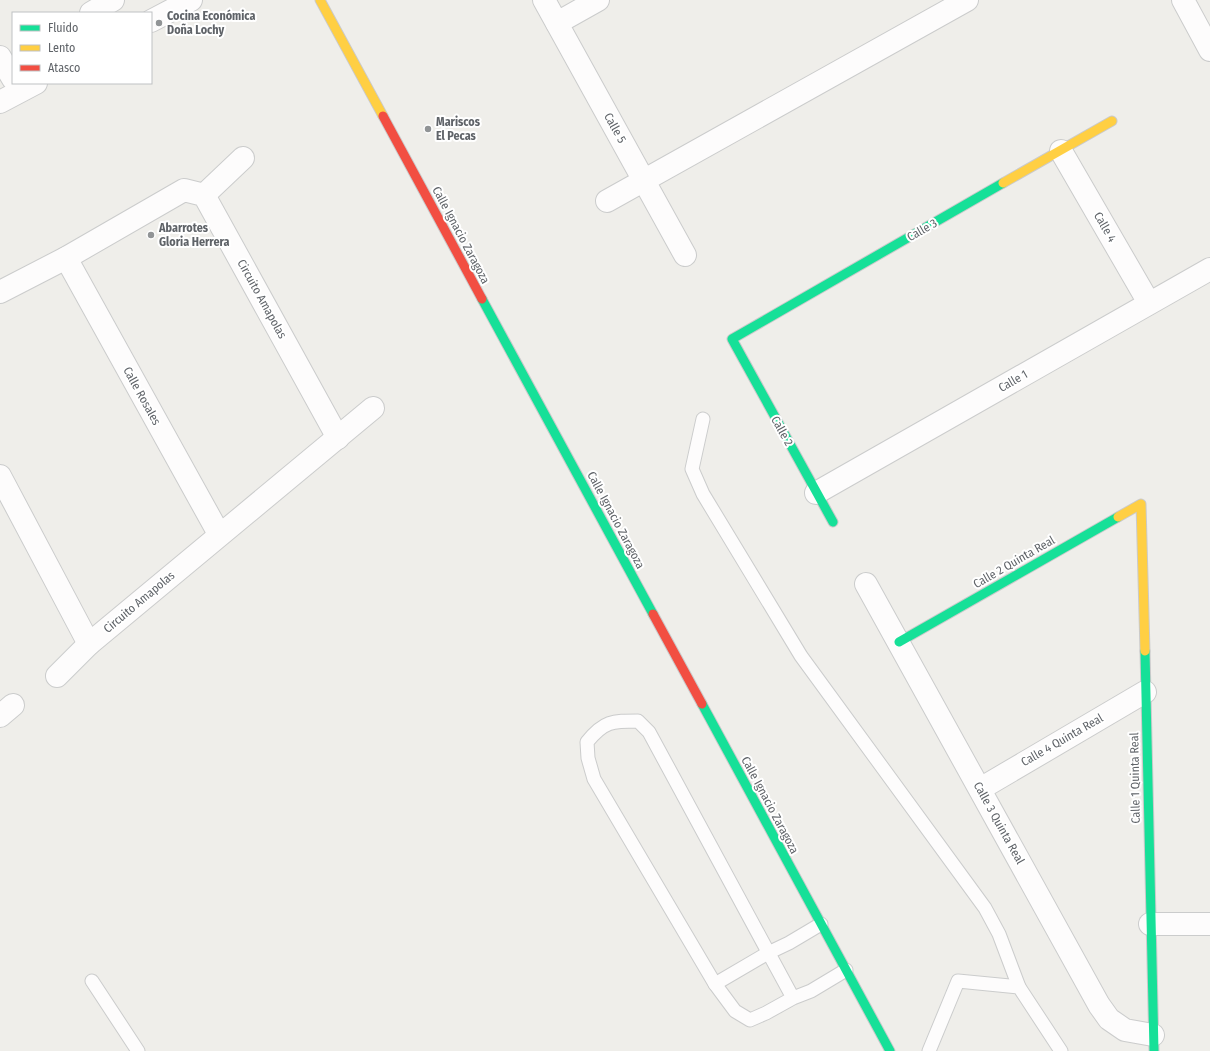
<svg xmlns="http://www.w3.org/2000/svg" width="1210" height="1051" font-family="'Fira Sans Condensed',sans-serif">
<rect width="100%" height="100%" fill="#efeeea"/>
<g fill="none" stroke-linecap="round" stroke-linejoin="round">
<defs>
<g id="lane">
<path d="M703,419L692,469L703,494L801,656L985,908L999,934L1019,987"/>
<path d="M92,981L138,1051"/>
<path d="M715,984L768,953L789,943L821,924"/>
<path d="M793,998L649,732L638,721C612,721 604,721 587,742L588,758L594,779L715,984L735,1011L750,1020L766,1013L793,998L811,991L846,970"/>
<path d="M929,1051L958,981L1019,987L1061,1051"/>
</g>
<g id="street">
<path d="M544,0L685,255"/>
<path d="M1183,0L1210,50"/>
<path d="M91,13L113,0"/>
<path d="M151,21L191,0"/>
<path d="M557,23L598,0"/>
<path d="M0,57L13,79"/>
<path d="M0,102L36,83"/>
<path d="M1061,151L1149,303"/>
<path d="M204,195L243,158"/>
<path d="M607,201L967,0"/>
<path d="M66,258L219,534"/>
<path d="M0,292L66,258L184,190L204,195L338,438"/>
<path d="M0,476L89,644"/>
<path d="M816,493L1210,269"/>
<path d="M866,584L1099,1005L1109,1019L1125,1030L1153,1035"/>
<path d="M57,676L89,644L373,408"/>
<path d="M0,716L13,705"/>
<path d="M980,789L1145,692"/>
<path d="M1150,924H1210"/>
</g>
<g id="fast">
<path d="M482,299L653,614"/>
<path d="M833,522L732,339L1003,183"/>
<path d="M899,642L1118,517"/>
<path d="M1145,651L1154,1051"/>
<path d="M702,704L890,1051"/>
</g>
<g id="slow">
<path d="M320,0L383,116"/>
<path d="M1003,183L1112,121"/>
<path d="M1118,517L1141,504L1145,651"/>
</g>
<g id="jam">
<path d="M383,116L482,299"/>
<path d="M653,614L702,704"/>
</g>
</defs>
<!-- lane casing -->
<use href="#lane" stroke="#cbcccc" stroke-width="15"/>
<!-- street casing -->
<use href="#street" stroke="#cbcccc" stroke-width="24"/>
<!-- fast casing -->
<use href="#fast" stroke="#cacacb" stroke-width="11"/>
<!-- slow casing -->
<use href="#slow" stroke="#cacacb" stroke-width="11"/>
<!-- jam casing -->
<use href="#jam" stroke="#cacacb" stroke-width="11"/>
<!-- lane -->
<use href="#lane" stroke="#fdfcfc" stroke-width="13"/>
<!-- street -->
<use href="#street" stroke="#fdfcfc" stroke-width="22"/>
<!-- fast -->
<use href="#fast" stroke="#16e098" stroke-width="9"/>
<!-- slow -->
<use href="#slow" stroke="#ffcf43" stroke-width="9"/>
<!-- jam -->
<use href="#jam" stroke="#f24e42" stroke-width="9"/>
</g>
<!-- markers -->
<g fill="#919496" stroke="#fff" stroke-width="1.5">
<circle cx="159" cy="23" r="4"/>
<circle cx="428" cy="129" r="4"/>
<circle cx="151" cy="235" r="4"/>
</g>
<g text-anchor="middle" stroke-width="4" stroke-linejoin="round" paint-order="stroke">
<!-- poi labels -->
<g font-size="12" font-weight="bold" fill="#5f6368" stroke="#fff" text-anchor="start">
<text x="167" y="20">Cocina Económica<tspan x="167" dy="14">Doña Lochy</tspan></text>
<text x="436" y="126">Mariscos<tspan x="436" dy="14">El Pecas</tspan></text>
<text x="159" y="232">Abarrotes<tspan x="159" dy="14">Gloria Herrera</tspan></text>
</g>
<!-- street labels -->
<g font-size="12" fill="#5f6368" stroke="#fff">
<text transform="translate(615 128) rotate(61)" y="4">Calle 5</text>
<text transform="translate(1105 227) rotate(60)" y="4">Calle 4</text>
<text transform="translate(922 230) rotate(-30)" y="4">Calle 3</text>
<text transform="translate(461 235) rotate(62)" y="4">Calle Ignacio Zaragoza</text>
<text transform="translate(262 299) rotate(61)" y="4">Circuito Amapolas</text>
<text transform="translate(1013 381) rotate(-30)" y="4">Calle 1</text>
<text transform="translate(142 396) rotate(61)" y="4">Calle Rosales</text>
<text transform="translate(782 431) rotate(61)" y="4">Calle 2</text>
<text transform="translate(616 520) rotate(62)" y="4">Calle Ignacio Zaragoza</text>
<text transform="translate(1014 562) rotate(-30)" y="4">Calle 2 Quinta Real</text>
<text transform="translate(139 602) rotate(-40)" y="4">Circuito Amapolas</text>
<text transform="translate(1062 740) rotate(-30)" y="4">Calle 4 Quinta Real</text>
<text transform="translate(1135 778) rotate(-91)" y="4">Calle 1 Quinta Real</text>
<text transform="translate(770 805) rotate(62)" y="4">Calle Ignacio Zaragoza</text>
<text transform="translate(999 823) rotate(61)" y="4">Calle 3 Quinta Real</text>
</g>
</g>
<!-- legend -->
<rect x="12" y="12" width="140" height="72" fill="#ffffff" stroke="#bfc1c3"/>
<rect x="20" y="25" width="20" height="6" fill="#16e098" stroke="#bfc1c3"/>
<text x="48" y="32" font-size="12" fill="#5f6368">Fluido</text>
<rect x="20" y="45" width="20" height="6" fill="#ffcf43" stroke="#bfc1c3"/>
<text x="48" y="52" font-size="12" fill="#5f6368">Lento</text>
<rect x="20" y="65" width="20" height="6" fill="#f24e42" stroke="#bfc1c3"/>
<text x="48" y="72" font-size="12" fill="#5f6368">Atasco</text>
</svg>
